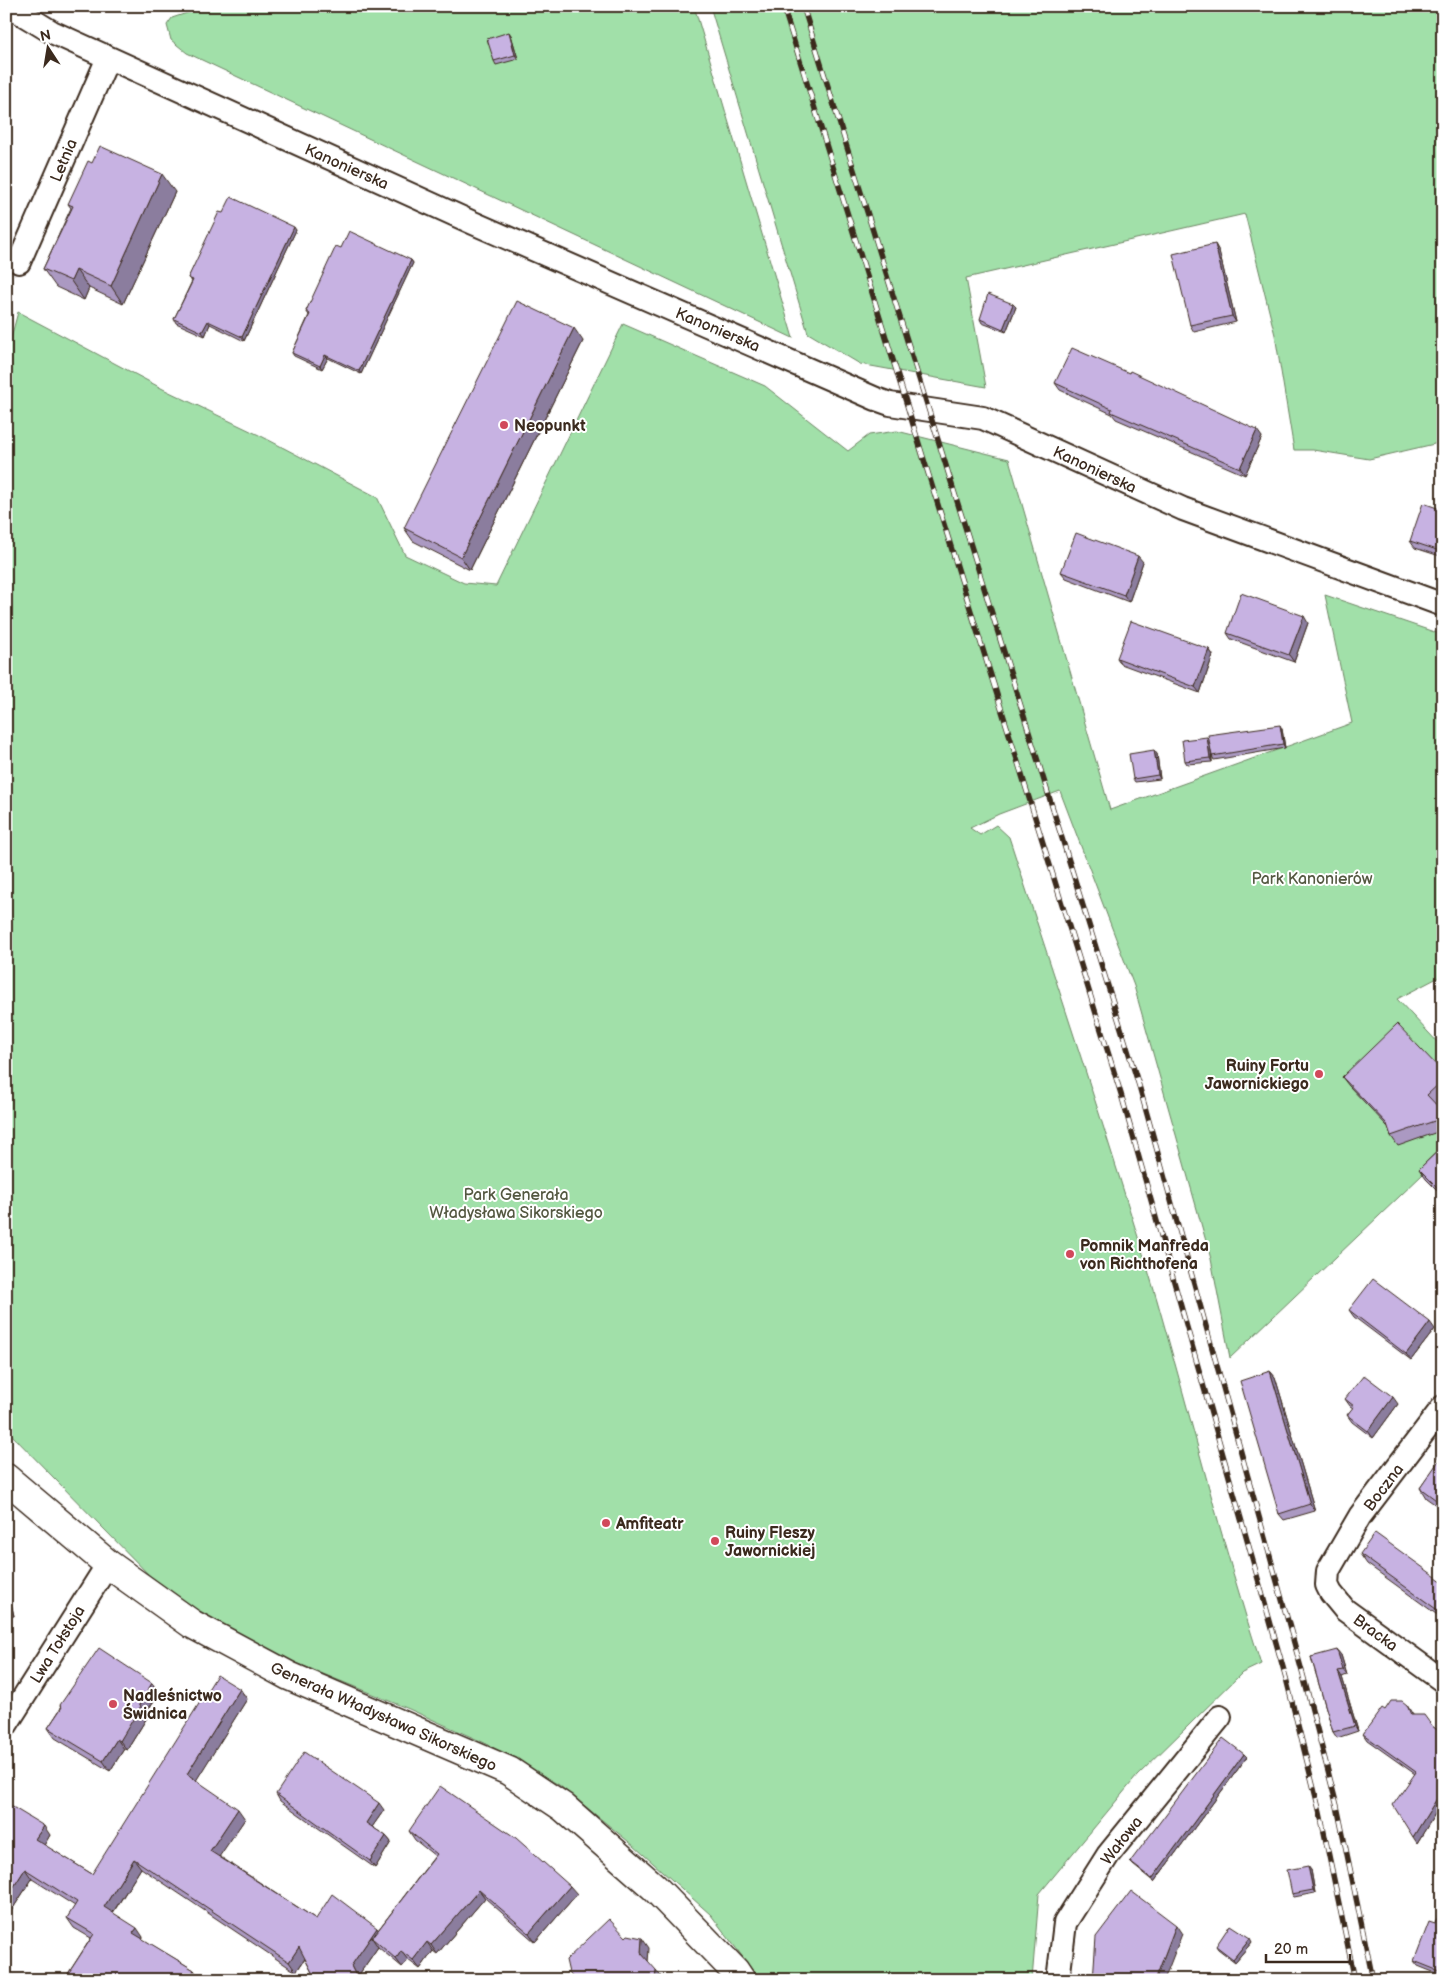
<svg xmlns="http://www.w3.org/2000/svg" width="1449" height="1986" font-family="'Balsamiq Sans',sans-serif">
<rect width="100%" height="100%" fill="#fff"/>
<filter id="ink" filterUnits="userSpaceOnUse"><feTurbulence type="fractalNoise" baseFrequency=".02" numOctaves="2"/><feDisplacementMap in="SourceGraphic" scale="10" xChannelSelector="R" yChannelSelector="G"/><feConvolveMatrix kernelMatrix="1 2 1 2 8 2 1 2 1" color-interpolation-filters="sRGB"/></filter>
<g filter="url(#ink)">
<!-- green -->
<g fill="#a1e0a9" stroke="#6e8564">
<path d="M208,6H694L793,338L187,53L171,40L167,25L172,18Z"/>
<path d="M710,6H1443V442L1369,459L1313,450H1294L1275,335L1245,214L966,278L986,387L860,364L808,333Z"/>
<path d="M18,312L163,389L261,436L377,497L405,555L464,583L496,586L623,324L765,386L848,451L869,435L897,431L1009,459L1110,810L1352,723L1325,595L1443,635V975L1397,999L1443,1048V1155L1230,1358L1211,1259L1134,986L1060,791L999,814L970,828L980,835L996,825L1009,837C1059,991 1111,1145 1157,1300C1192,1421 1222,1544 1261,1664L1242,1673L1137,1776L1039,1894L1032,1980H764L757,1976L711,1915L634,1846L559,1785L487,1744L409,1709L279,1656L214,1623L153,1579L6,1429V356Z"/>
</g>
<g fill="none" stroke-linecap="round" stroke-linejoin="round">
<defs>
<g id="street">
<path d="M9,6L52,32L471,222L876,399L890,404L983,418L1183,509L1443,605"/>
<path d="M19,262L108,58"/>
<path d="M1443,1407L1360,1516L1328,1571L1327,1585L1331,1593L1345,1610L1443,1681"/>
<path d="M6,1725L108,1564"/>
<path d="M1058,1980L1065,1923L1108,1855L1220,1717"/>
</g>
<path id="secondary" d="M6,1478L108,1564L192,1624L289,1676L509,1771L563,1807L654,1887L735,1971L741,1980"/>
</defs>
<!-- street casing -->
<use href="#street" stroke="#3b2a1e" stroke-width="26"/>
<!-- secondary casing -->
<use href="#secondary" stroke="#3b2a1e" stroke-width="31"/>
<!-- street -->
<use href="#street" stroke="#fff" stroke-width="22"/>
<!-- secondary -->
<use href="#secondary" stroke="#fff" stroke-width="28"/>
<defs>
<g id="rail">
<path d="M783,6L1121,1094L1286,1678L1320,1813L1355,1980"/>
<path d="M803,6L1140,1089L1303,1675L1337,1806L1373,1980"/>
</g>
</defs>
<!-- rail casing -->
<use href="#rail" stroke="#3b2a1e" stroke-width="5.5"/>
<!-- rail -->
<use href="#rail" stroke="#fff" stroke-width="4" stroke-dasharray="11" stroke-linecap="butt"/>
</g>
<!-- wall -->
<g fill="#ab99c2" stroke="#3b2a1e">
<path d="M511,35L518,59L496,65L494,61Z"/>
<path d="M175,192L123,304L89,288L84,300L56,287L43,269L71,208L68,204Z"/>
<path d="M223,213L296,230L244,341L210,324L205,336L176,323L174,319L192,281L188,278Z"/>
<path d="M341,248L411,260L413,263L361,374L328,358L322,369L294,356L292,353L309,315L306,311Z"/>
<path d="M1219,251L1236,322L1194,332L1190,325Z"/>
<path d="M1013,304L1016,307L1006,332L982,323L980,319Z"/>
<path d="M583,341L470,570L413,541L404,528Z"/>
<path d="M1129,373L1262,437L1245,475L1116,419L1112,414L1060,390L1055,383Z"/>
<path d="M1443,510V557L1415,548L1410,541Z"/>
<path d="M1143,562L1129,602L1066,578L1061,572Z"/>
<path d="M1308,623L1294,662L1231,639L1227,633Z"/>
<path d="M1209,649L1213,655L1200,693L1121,664L1117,658Z"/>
<path d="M1282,729L1285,748L1214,760L1212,756V762L1187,764L1185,761L1209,739Z"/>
<path d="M1157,754L1160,779L1135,782L1133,779Z"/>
<path d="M1443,1072V1097L1435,1104L1443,1112V1130L1398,1146L1391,1136L1389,1128L1349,1086L1342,1077Z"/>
<path d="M1443,1146V1196L1426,1179L1419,1169Z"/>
<path d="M1349,1310L1435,1329L1411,1360L1354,1317Z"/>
<path d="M1270,1371L1275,1377L1315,1511L1284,1520L1279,1514Z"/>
<path d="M1345,1399L1398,1404L1373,1438L1352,1422L1347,1415L1353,1408L1350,1406Z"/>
<path d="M1443,1448V1510L1426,1498L1420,1488L1440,1460L1437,1456Z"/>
<path d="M1360,1554L1443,1582V1619L1367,1564Z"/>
<path d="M6,1594L10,1599L14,1616L6,1618Z"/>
<path d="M1341,1655L1347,1675L1342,1677L1358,1731L1337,1738L1333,1732L1311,1657Z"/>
<path d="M152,1683L159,1693L146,1713L148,1716L127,1750L124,1749L110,1771L55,1738L48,1728L61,1708L60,1705Z"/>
<path d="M240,1689L247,1699L196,1780L245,1819L219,1856L316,1919L378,1930L435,1856L415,1840L409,1831L577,1894L535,1942L485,1898L437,1954L433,1951L420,1969L408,1960L402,1967L378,1947L358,1976L360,1980H316L305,1959L296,1972L141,1868L113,1913L143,1937L142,1939L194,1970L200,1980H64L91,1938L74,1928L67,1918L75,1906L32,1879L6,1919V1803L50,1835L44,1845L92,1874Z"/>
<path d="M1407,1705L1413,1715L1432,1726L1443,1734V1801L1417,1843L1415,1774L1367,1740L1363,1734L1385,1710Z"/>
<path d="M1244,1754L1247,1757L1154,1882L1133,1865L1130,1862Z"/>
<path d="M276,1794L384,1810L372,1827L386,1836L391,1842L375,1868L280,1801Z"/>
<path d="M1311,1870L1315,1893L1294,1897L1292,1894Z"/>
<path d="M1443,1903V1976L1418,1966L1414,1961L1435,1924Z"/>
<path d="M1252,1942L1235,1962L1218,1949L1216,1946Z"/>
</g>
<!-- shaded-wall -->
<g fill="#8b7d9e" stroke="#3b2a1e">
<path d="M509,32L511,35L518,59L515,55Z"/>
<path d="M162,174L175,192L123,304L111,286Z"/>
<path d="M294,227L296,230L244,341L242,337Z"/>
<path d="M1215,244L1219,251L1236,322L1232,316Z"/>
<path d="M411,260L413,263L361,374L359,371Z"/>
<path d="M76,270L89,288L84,300L71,281Z"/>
<path d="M1013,304L1016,307L1006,332L1003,329Z"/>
<path d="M208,321L210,324L205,336L202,332Z"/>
<path d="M574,328L583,341L470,570L461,557Z"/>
<path d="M325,355L328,358L322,369L320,366Z"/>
<path d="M1257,430L1262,437L1245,475L1240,468Z"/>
<path d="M1138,556L1143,562L1129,602L1124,595Z"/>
<path d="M1304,616L1308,623L1294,662L1289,655Z"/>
<path d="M1209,649L1213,655L1200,693L1195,687Z"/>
<path d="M1280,725L1282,729L1285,748L1283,744Z"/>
<path d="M1207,737L1210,740L1212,762L1210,758Z"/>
<path d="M1154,750L1157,754L1160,779L1158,775Z"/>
<path d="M1430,1322L1435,1329L1411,1360L1406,1354Z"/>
<path d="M1270,1371L1275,1377L1315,1511L1310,1504Z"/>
<path d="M1393,1397L1398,1404L1373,1438L1368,1431Z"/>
<path d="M6,1594L10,1599L14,1616L6,1605Z"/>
<path d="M1337,1650L1341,1655L1347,1675L1343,1670Z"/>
<path d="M1338,1671L1342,1677L1358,1731L1355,1726Z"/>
<path d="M152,1683L159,1693L146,1713L148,1716L127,1750L120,1741L139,1705Z"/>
<path d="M240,1689L247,1699L194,1784L187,1774Z"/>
<path d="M117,1739L124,1749L110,1771L103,1761Z"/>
<path d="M1244,1754L1247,1757L1154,1882L1152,1879Z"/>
<path d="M1441,1792L1443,1793V1801L1417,1843L1413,1837Z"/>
<path d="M379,1803L384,1810L370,1830L366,1823Z"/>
<path d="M238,1809L245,1819L217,1860L210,1851Z"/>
<path d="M44,1826L50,1835L42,1849L35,1839Z"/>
<path d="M386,1836L391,1842L375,1868L370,1861Z"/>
<path d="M134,1859L141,1868L110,1917L104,1907Z"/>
<path d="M1308,1866L1311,1870L1315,1893L1313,1890Z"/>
<path d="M25,1869L32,1879L6,1919V1899Z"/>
<path d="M570,1886L577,1894L535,1942L529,1933Z"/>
<path d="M479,1890L485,1898L437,1954L431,1945Z"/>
<path d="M1176,1925L1182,1934L1164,1980H1156L1157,1975Z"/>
<path d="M137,1928L143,1937L140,1943L133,1933Z"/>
<path d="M377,1928L384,1938H372L378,1947L358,1976L360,1980H358L351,1966Z"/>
<path d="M642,1938L649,1948L648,1963L641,1953Z"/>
<path d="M1250,1938L1252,1942L1235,1962L1233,1959Z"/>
<path d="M427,1942L433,1951L420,1969L413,1960Z"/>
<path d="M299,1947L306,1957L296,1972L289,1962Z"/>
<path d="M401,1951L408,1960L402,1967L396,1959Z"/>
<path d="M1443,1963V1975L1439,1971Z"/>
<path d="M194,1970L200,1980H188Z"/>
<path d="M656,1970L663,1979V1980H655Z"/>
</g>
<!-- building -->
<g fill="#c7b2e2" stroke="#3b2a1e">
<path d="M509,32L515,55L494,61L487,39Z"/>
<path d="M100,146L162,174L111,286L76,270L71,281L43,269L73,206L68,204L88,161L92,163Z"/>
<path d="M231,197L294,227L242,337L208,321L202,332L174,319L193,280L188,278L219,212L223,213Z"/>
<path d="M349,231L411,260L359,371L325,355L320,366L292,353L310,314L306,311L336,246L341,248Z"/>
<path d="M1215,244L1232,316L1190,325L1173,254Z"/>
<path d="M988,294L1013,304L1003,329L980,319Z"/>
<path d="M517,301L574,328L461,557L404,528Z"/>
<path d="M1072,348L1129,373L1130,371L1257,430L1240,468L1111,412L1112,409L1055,383Z"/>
<path d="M1423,503L1443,510V552L1410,541Z"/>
<path d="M1076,533L1138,556L1124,595L1061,572Z"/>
<path d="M1241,593L1304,616L1289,655L1227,633Z"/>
<path d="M1131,621L1209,649L1195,687L1117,658Z"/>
<path d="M1280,725L1283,744L1212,756L1208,735Z"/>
<path d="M1207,737L1210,758L1185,761L1182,740Z"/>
<path d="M1154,750L1158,775L1133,779L1129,754Z"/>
<path d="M1397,1024L1443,1072V1080L1427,1095L1443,1112V1118L1391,1136L1387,1124L1342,1077Z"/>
<path d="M1443,1146V1193L1419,1169Z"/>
<path d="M1373,1279L1430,1322L1406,1354L1349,1310Z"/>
<path d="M1270,1371L1310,1504L1279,1514L1240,1381Z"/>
<path d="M1364,1375L1393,1397L1368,1431L1347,1415L1354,1406L1345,1399Z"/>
<path d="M1443,1448V1505L1420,1488L1440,1459L1437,1456Z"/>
<path d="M1375,1533L1443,1582V1614L1360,1554Z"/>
<path d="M99,1648L152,1683L139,1705L141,1706L120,1741L117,1739L103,1761L48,1728L62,1707L60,1705Z"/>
<path d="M1337,1650L1343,1670L1338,1671L1355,1726L1333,1732L1311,1657Z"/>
<path d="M217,1675L240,1689L187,1774L238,1809L210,1851L316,1919L332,1894L377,1928L351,1966L358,1980H316L299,1947L289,1962L134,1859L104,1907L137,1928L133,1933L194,1970L188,1980H64L94,1934L67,1918L77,1902L25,1869L6,1899V1803L44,1826L35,1839L92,1874Z"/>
<path d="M1391,1701H1402L1407,1705L1411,1715H1424L1432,1726L1443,1734V1792H1441L1413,1837L1393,1805L1416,1772L1363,1734L1382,1708L1385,1710Z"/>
<path d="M1223,1738L1244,1754L1152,1879L1130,1862Z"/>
<path d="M304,1752L379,1803L366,1823L386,1836L370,1861L276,1794Z"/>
<path d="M440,1786L516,1838L570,1886L529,1933L479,1890L431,1945L427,1942L413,1960L401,1951L396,1959L372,1938L437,1854L409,1831Z"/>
<path d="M1308,1866L1313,1890L1292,1894L1287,1870Z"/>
<path d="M1131,1891L1176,1925L1157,1975L1156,1980H1093L1096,1937Z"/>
<path d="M1443,1903V1963L1439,1971L1414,1961L1429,1922L1435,1924Z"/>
<path d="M609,1919L626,1937L628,1935L642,1938L641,1953L656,1970L655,1980H575L569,1973L566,1960Z"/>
<path d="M1230,1925L1250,1938L1233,1959L1216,1946Z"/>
<path d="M6,1971L20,1980H6Z"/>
</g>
</g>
<!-- markers -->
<g fill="#d1495b" stroke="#fff" stroke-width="2">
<circle cx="504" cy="425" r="5"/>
<circle cx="1319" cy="1074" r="5"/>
<circle cx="1070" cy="1254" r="5"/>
<circle cx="606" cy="1523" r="5"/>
<circle cx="715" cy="1541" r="5"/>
<circle cx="113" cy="1704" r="5"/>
</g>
<g text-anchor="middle" stroke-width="4" stroke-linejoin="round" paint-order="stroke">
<!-- street labels -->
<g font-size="16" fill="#3b2a1e" stroke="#fff">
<text transform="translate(63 160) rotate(-67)" y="6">Letnia</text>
<text transform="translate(347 166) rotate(24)" y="6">Kanonierska</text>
<text transform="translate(718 329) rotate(23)" y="6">Kanonierska</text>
<text transform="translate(1095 469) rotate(25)" y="6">Kanonierska</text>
<text transform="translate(1383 1487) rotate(-53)" y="6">Boczna</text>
<text transform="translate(1376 1632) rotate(36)" y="6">Bracka</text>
<text transform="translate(57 1644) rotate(-58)" y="6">Lwa Tołstoja</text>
<text transform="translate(384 1716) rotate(24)" y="6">Generała Władysława Sikorskiego</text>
<text transform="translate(1121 1840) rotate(-52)" y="6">Wałowa</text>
</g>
<!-- poi labels -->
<g font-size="16" font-weight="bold" fill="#3b2a1e" stroke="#fff" text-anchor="start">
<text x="514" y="431">Neopunkt</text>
<text x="1309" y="1071" text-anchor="end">Ruiny Fortu<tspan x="1309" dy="18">Jawornickiego</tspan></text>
<text x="1080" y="1251">Pomnik Manfreda<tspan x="1080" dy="18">von Richthofena</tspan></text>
<text x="616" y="1529">Amfiteatr</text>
<text x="725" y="1538">Ruiny Fleszy<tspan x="725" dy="18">Jawornickiej</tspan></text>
<text x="123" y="1701">Nadleśnictwo<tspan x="123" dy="18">Świdnica</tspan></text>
</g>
<!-- park labels -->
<g font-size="16" fill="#545841" stroke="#fff">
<text x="1312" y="884">Park Kanonierów</text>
<text x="516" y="1200">Park Generała<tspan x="516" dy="18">Władysława Sikorskiego</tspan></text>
</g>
</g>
<!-- margin -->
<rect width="1449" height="1986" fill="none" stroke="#fff" stroke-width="25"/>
<rect x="12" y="12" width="1424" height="1961" fill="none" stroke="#3b2a1e" stroke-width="2" filter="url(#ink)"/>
<!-- north arrow -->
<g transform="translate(48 48) rotate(348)" stroke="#ffffff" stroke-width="4" paint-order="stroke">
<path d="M0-4L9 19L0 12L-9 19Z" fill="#3b2a1e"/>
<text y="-8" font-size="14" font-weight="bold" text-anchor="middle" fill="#3b2a1e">N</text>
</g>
<!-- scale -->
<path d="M1266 1954v8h84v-8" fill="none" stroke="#3b2a1e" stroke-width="2.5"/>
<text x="1274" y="1954" font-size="15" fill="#3b2a1e" stroke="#ffffff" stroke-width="4" paint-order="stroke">20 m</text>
</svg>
